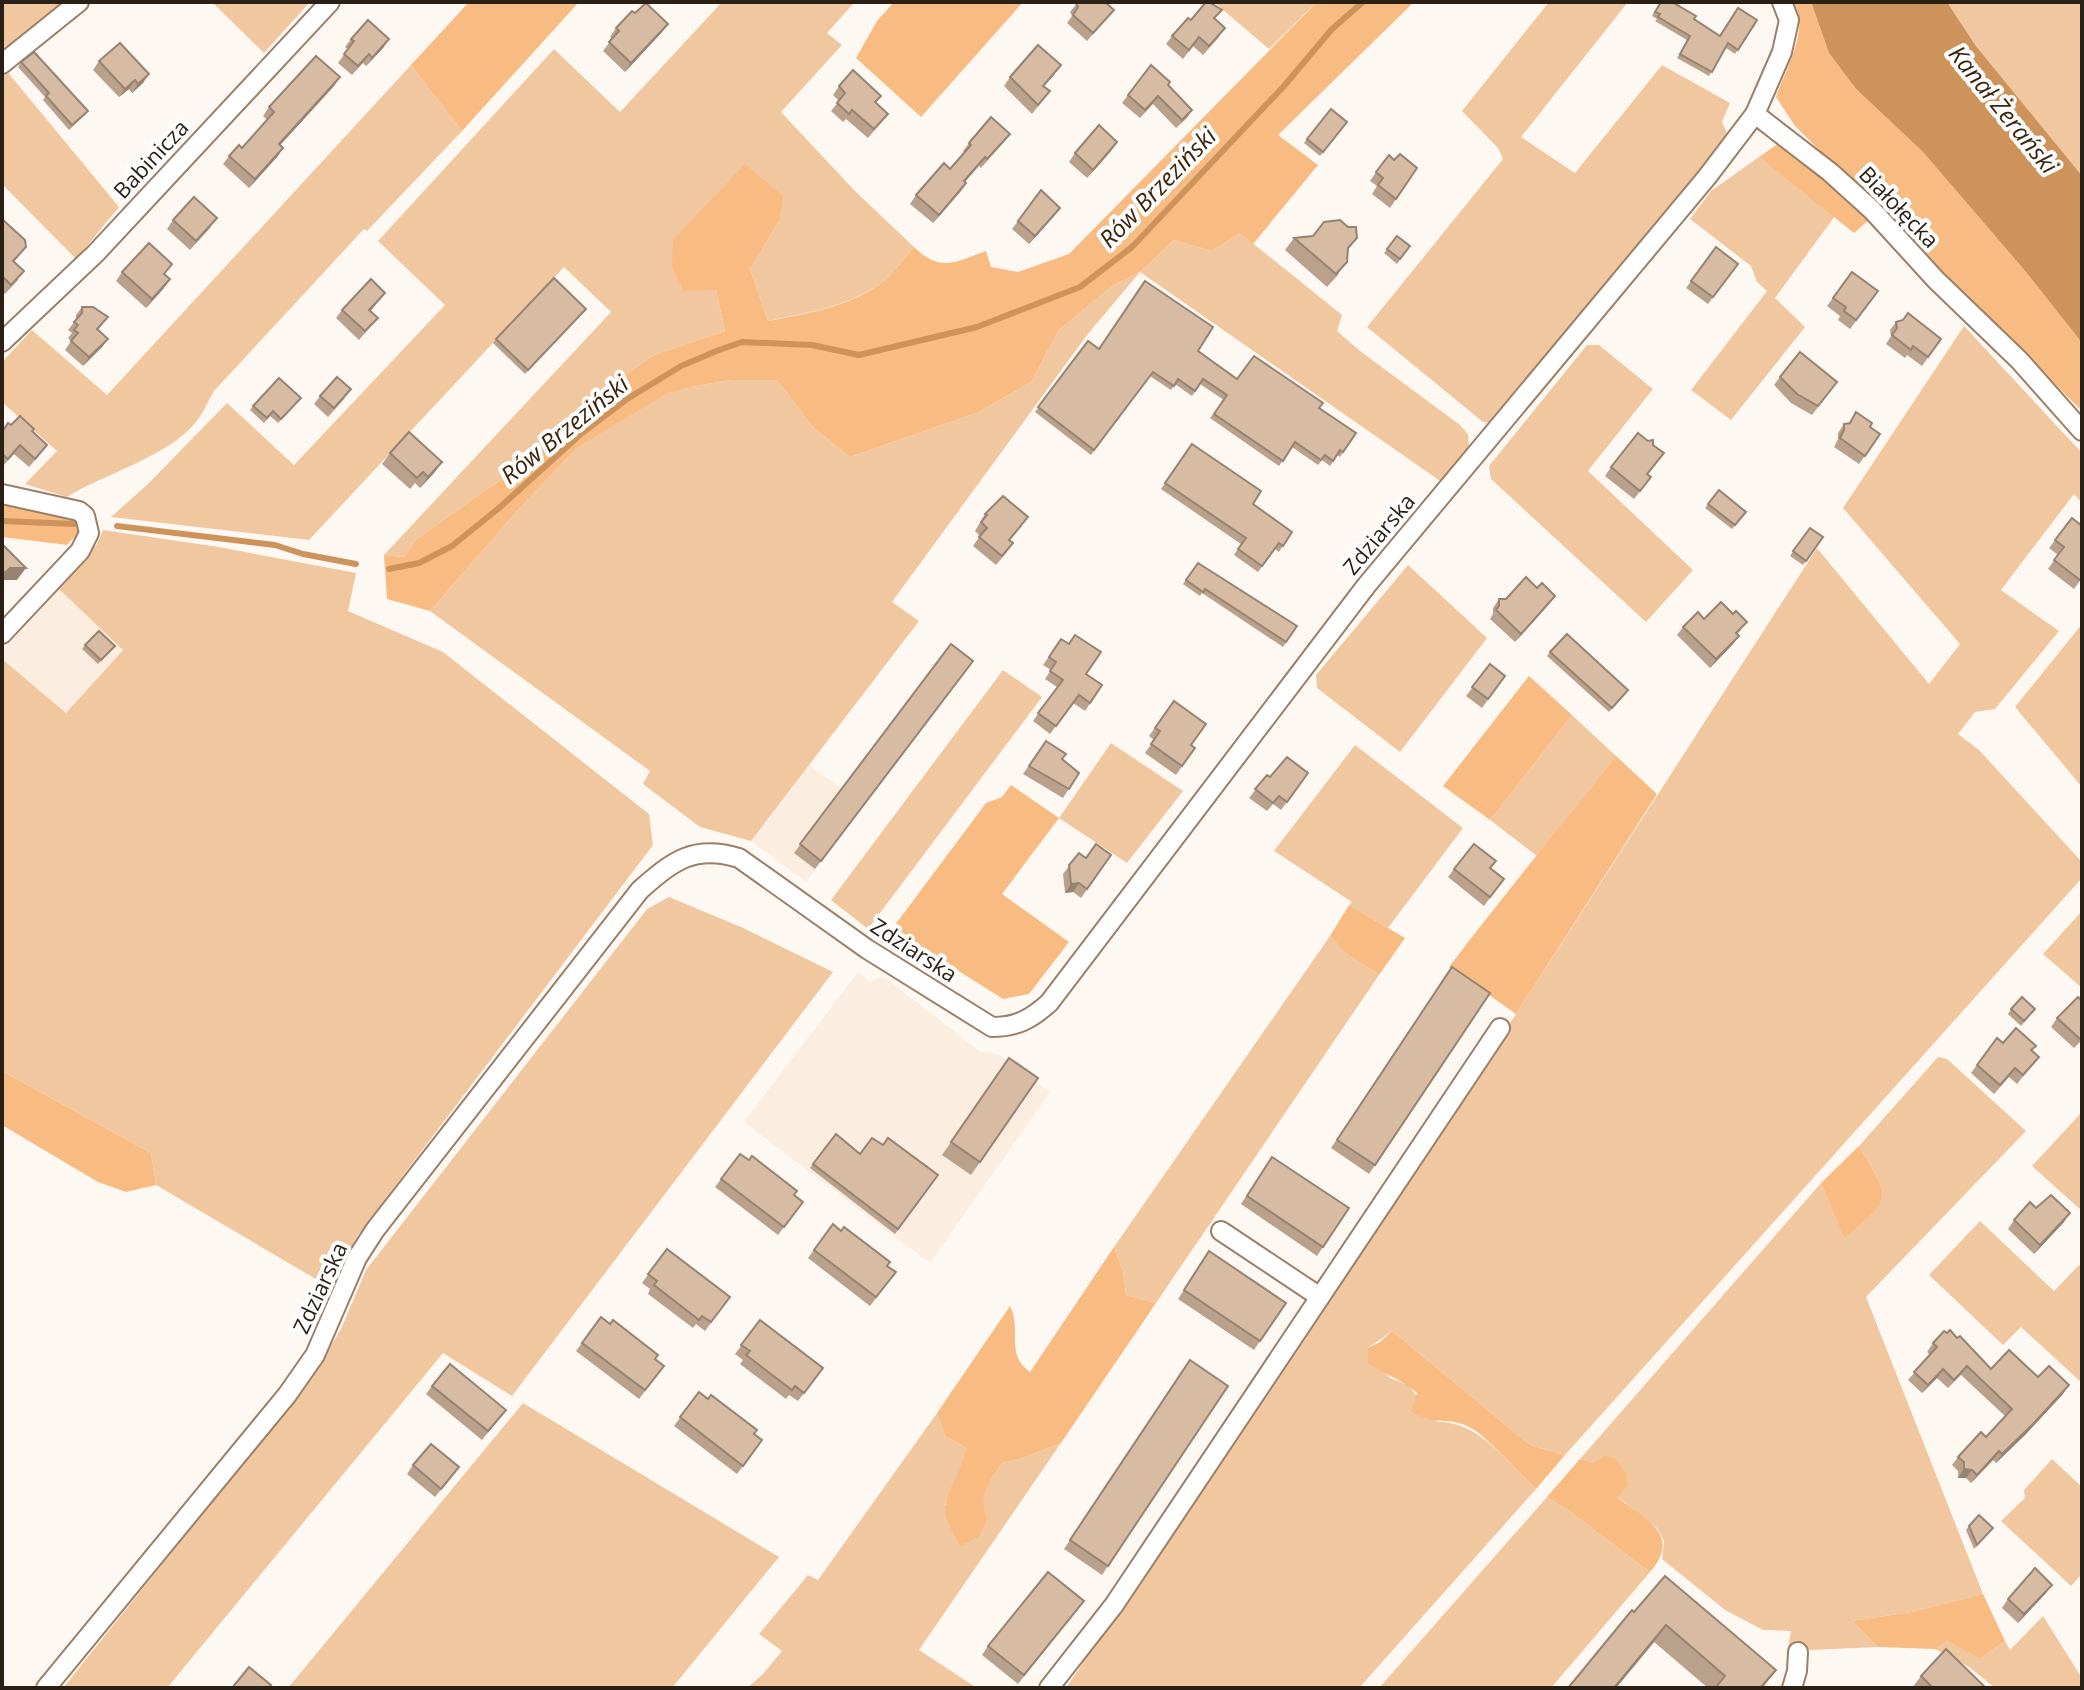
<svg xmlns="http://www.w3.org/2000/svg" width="2084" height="1690" font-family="'Open Sans',sans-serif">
<rect width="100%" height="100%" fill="#fef8f3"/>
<!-- built -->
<g fill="#fbede0">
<path d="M59,589L123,649L66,713L2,659V651Z"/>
<path d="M809,765L864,805L806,882L751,841Z"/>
<path d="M858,972L870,982L883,976L979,1051L998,1054L1050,1092L930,1263L744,1122Z"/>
</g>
<!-- green -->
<g fill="#f1c7a0">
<path d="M2,2H67L2,55Z"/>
<path d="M212,2H310L264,53Z"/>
<path d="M722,2H855L827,33L842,45L781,112L855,191L914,247C904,258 895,271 885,280C853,306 806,313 768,321L750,269L779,221L716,290L725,331L654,355L592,398L555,441L417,539L404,557L384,555L611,312L564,267L309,540L111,517L148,484L227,403L294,465L445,305L378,241L554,49L620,112Z"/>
<path d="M1214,2H1317L1269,49Z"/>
<path d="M1549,2H1628L1521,137L1575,173L1662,65L1730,103L1722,122L1728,135L1490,423L1483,422L1367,327L1503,159L1498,148L1462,111Z"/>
<path d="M1947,2H2082V177L1976,46Z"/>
<path d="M411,65L462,131L367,231L364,229L214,391C208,401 203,414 195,423C167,457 104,474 67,497L25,484L57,451L2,402V362L32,330L107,395Z"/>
<path d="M5,69L119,207L76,259L2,184V73Z"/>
<path d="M1759,157L1835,216L1775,298L1805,327L1731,420L1691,390L1767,291L1757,282L1751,266L1690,219L1711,191Z"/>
<path d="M1240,233L1342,315L1337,331L1360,351L1460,425L1468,434L1469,448L1443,483L1140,272L1087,335L892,602L919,621L751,841L700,827L643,784L650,771L430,611L516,512L577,448L665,394L696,386L731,380H777L814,428L850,457L979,412L1031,382L1059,330L1112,286L1140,272L1174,240L1212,251Z"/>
<path d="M1964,326L2082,453V503L2074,494L2001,590L2059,631L1995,709L1975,712L1958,734L1979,750L2082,862V878L1565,1455L1530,1445L1392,1331L1368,1348L1390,1378L1408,1385L1438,1422C1479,1421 1508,1463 1536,1489L1359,1688H1066L1516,1014L1817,548L1929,684L1960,644L1843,508Z"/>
<path d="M1587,345H1599L1653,389L1588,471L1693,570L1646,622L1491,479L1489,466Z"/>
<path d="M103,530L219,547L356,573L348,611L443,652L649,814L653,845L358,1235L331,1288L156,1185L151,1153L2,1071V659L66,713L123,650L59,589L97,544Z"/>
<path d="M1408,565L1487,638L1400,752L1317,688L1316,675Z"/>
<path d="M2082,624V787L2015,707Z"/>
<path d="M1003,670L1042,697L868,929L831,900Z"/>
<path d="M1572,715L1616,756L1537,856L1490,820Z"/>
<path d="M1111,743L1183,791L1127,863L1059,818Z"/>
<path d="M1355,745L1463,828L1388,928L1349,905L1352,902L1274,851Z"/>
<path d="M669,897L741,927L833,972L512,1396L443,1353L167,1688H63L314,1374L341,1329L366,1270L647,909Z"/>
<path d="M2082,911V988L2043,954Z"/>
<path d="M1330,936L1344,952L1379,975L1156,1303L1126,1295L1123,1271L1114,1247Z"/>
<path d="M1938,1057L1947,1059L2026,1131L1866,1297L1983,1594L1911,1612L1852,1621L1878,1647L1808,1650L1788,1648L1791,1631L1763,1630L1725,1610L1662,1559L1664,1541L1657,1528L1618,1497L1593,1463L1580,1459L1821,1183L1844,1237C1895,1196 1891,1201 1859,1146Z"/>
<path d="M2082,1112V1211L2032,1166Z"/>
<path d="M1980,1221L2054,1291L2079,1265L2082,1268V1383L2021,1327L2003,1345L1929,1275Z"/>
<path d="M523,1403L779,1557L672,1688H288Z"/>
<path d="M937,1413L945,1436L966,1448L964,1465L945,1505H982L985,1489L1002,1463L1023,1458L1061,1443L919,1650L977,1688H747L763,1674L782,1651L759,1634L808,1575L818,1580Z"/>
<path d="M2052,1459L2082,1487V1574L2071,1586L2001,1521L2025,1498L2024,1490Z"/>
<path d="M1547,1497L1568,1510L1650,1572L1551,1688H1379Z"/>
<path d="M2043,1616L2082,1678V1688H1995L1969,1667L1935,1649L1947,1639L1980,1659L2005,1641L2010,1650Z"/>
</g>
<!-- forest -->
<g fill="#f8bb81">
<path d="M469,2H579L462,131L411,65Z"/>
<path d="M894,2H1023L921,117L856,58L877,21Z"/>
<path d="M1317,2H1414L1278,135L1318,165L1253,244L1240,233L1212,251L1174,240L1140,272L1112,286L1059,330L1031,382L979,412L850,457L814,428L777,380H731L696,386L666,394L577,448L516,512L430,611L387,599L384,555L404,557L417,539L555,441L592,398L654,355L725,331L716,290L684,291L672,267L673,240L745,164L783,196L779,221L750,269L768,321C806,314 854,306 885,280C895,271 904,258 914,247C941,273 955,262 986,251L991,267L1018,272L1069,254Z"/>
<path d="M1793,2H1811L1829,53L1856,89L1923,152L2026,272L2082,343V411L1795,126L1776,97C1785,70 1811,28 1793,2Z"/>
<path d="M1779,143L1829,180L1871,218L1854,233L1759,157Z"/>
<path d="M2,505L49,510L69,516L80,531L67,545L2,537Z"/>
<path d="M1529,676L1572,715L1490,820L1443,786Z"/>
<path d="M1616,756L1657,794L1516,1014L1449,967C1503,896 1560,827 1616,756Z"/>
<path d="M1011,785L1059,818L1002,894L1069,942L1029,994L1003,999L892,929L986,803L1002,797Z"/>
<path d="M1349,905L1405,938L1379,975L1344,952L1330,936Z"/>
<path d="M2,1071L151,1153L156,1185L126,1192L98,1182L2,1125Z"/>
<path d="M1859,1146C1891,1201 1895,1196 1844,1238L1821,1183Z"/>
<path d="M1114,1247L1123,1271L1126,1295L1156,1303L1061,1443L1023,1458L1002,1463C988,1485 978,1494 987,1520L978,1537L960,1546C954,1534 942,1517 946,1503C950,1483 963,1470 966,1448L945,1436L937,1413L1010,1306C1022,1330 1005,1355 1030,1372Z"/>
<path d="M1392,1331L1530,1445L1565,1455L1536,1489C1519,1473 1489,1438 1471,1428C1451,1416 1432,1426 1411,1411L1417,1393C1403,1380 1384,1374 1368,1363V1348L1380,1342Z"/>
<path d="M1604,1456L1615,1458L1626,1473L1627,1485L1618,1498C1646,1519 1682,1535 1650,1572L1568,1510L1547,1497L1580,1459L1593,1463Z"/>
<path d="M1983,1594L2005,1641L1980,1659L1947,1640L1935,1649L1878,1647L1852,1621L1911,1612Z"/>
</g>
<!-- water -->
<path fill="#cd935a" d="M1811,2H1947L1976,46L2082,176V343L2026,272L1923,152L1856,89L1829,53Z"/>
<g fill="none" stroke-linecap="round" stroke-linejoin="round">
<!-- stream -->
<g stroke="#cd935a" stroke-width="6">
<path d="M2,521L74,524"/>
<path d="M117,526L275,545L303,554L356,564"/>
<path d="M389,569L419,563L452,546L499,508L582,433L627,399L681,366L719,350L742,342L812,345L859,355L977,327L1080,287L1132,247L1284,86L1332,29L1363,2"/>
</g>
<defs>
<g id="street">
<path d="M2,64L79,2"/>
<path d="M1755,114L1830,172L1872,210L1936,280L2019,360L2082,431"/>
<path d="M2,342L96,253L330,2"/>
<path d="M2,494L79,511L85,516L89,533L80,551L2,634"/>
<path d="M1221,1231L1320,1297"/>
<path d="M46,1688L287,1395L315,1355L357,1258L375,1230L640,890C673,861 694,844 739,858L867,949L992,1027C1017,1027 1031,1019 1049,1003L1366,586L1707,177L1755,114L1782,52L1789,20L1782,2"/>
<path d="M1049,1688L1114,1605L1500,1028"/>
<path d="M1792,1688L1797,1671L1798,1652"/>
</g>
</defs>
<!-- street casing -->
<use href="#street" stroke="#9a8069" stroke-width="22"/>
<!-- street -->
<use href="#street" stroke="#fff" stroke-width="18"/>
</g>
<!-- wall -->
<g fill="#b9a18b">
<path d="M1078,2L1114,10L1087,41L1067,23L1072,16L1070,12Z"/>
<path d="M1660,2L1694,19L1720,36L1757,20L1735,54L1726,48L1709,76L1677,58L1687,40L1655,21L1657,19L1652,16Z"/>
<path d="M635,13L668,24L662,32L625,72L603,51L612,39L610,37L616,28Z"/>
<path d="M1215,19L1219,37L1203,55L1193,46L1183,59L1166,44L1172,36L1191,20Z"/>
<path d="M351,39H389L383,48L366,66L363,63L352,75L338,63L348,49L345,47Z"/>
<path d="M99,61L143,83L132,93L129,89L119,97L93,70Z"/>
<path d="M21,62L88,111L85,115L69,130L43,100L45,97L18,67Z"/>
<path d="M1055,74L1044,86L1050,91L1032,114L1004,86L1010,77Z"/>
<path d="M1168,85L1192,110L1187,118L1176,128L1153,104L1140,118L1122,103L1128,95Z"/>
<path d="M334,86L280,145L283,148L277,157L249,188L223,164L229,156L242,148L267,120L263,116L269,107Z"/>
<path d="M839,86L881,96L876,103L888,114L868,138L846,119L843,122L831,111L839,101L833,95Z"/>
<path d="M1331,109L1347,122L1320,156L1304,143Z"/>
<path d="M1004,142L981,168L979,166L965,182L966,183L960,192L933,223L910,204L916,195L950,169L964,153L963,151L969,143Z"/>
<path d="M1111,151L1087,178L1069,162L1075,153Z"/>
<path d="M1394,160L1417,168L1390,208L1372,194L1377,186L1370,181L1376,172Z"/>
<path d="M1041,190L1054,216L1029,244L1012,229Z"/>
<path d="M2,219L26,247L14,262L18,280L5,294L2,291Z"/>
<path d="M173,220L211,227L190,250L167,229Z"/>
<path d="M1397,236L1410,246L1397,264L1384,253Z"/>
<path d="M1294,238L1348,250L1338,275L1327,287L1285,250Z"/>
<path d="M1716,247L1738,264L1708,304L1686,288Z"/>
<path d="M122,272L165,275L164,288L146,308L116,281Z"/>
<path d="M1852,272L1878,291L1850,329L1838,320L1840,316L1827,306Z"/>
<path d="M385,293L371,311L378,318L359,340L336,318L342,310Z"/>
<path d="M82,307L108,317L98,330L108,339L102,347L83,366L65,350L71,341L68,338L72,333L68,330L76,320V315Z"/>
<path d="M586,309L525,374L493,343L496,339Z"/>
<path d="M1896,322L1941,339L1922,366L1907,355L1905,358L1886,344L1891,336L1890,330Z"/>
<path d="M1088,341L1098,349L1198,351L1237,379L1319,408L1356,433L1340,457L1337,455L1330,466L1322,460L1318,465L1292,447L1279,466L1210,418L1224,400L1200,384L1192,396L1175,384L1171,390L1150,376L1091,455L1035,412Z"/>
<path d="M1780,377L1837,382L1812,415L1791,403L1774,385Z"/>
<path d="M320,396L345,398L328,417L314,404Z"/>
<path d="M298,402L278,423L270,416L264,423L250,410L253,406Z"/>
<path d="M1844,424L1870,427L1880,434L1859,464L1834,447L1838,439V433Z"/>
<path d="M11,425L32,431L41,453L29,467L14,454L2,467V431Z"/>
<path d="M1192,444L1253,504L1292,532L1279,552L1275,549L1258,572L1234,555L1241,544L1161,489Z"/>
<path d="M390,453L442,462L434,473L420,488L415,483L410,489L382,464Z"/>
<path d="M1611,467L1648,474L1651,477L1634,499L1605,476Z"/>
<path d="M1719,490L1746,512L1732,529L1705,508Z"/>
<path d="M985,514L1022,526L1009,540L1007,552L996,565L973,546L980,536L975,531Z"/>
<path d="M2072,518L2082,578L2074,589L2048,569L2058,555L2049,548Z"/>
<path d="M1810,528L1823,537L1803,565L1790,556Z"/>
<path d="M1198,563L1297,626L1283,647L1202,593L1200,596L1183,584Z"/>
<path d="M1537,588L1555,596L1549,604L1515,642L1490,619L1493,614V608L1499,599H1506Z"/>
<path d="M1704,619L1741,630L1737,634L1733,644L1710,668L1677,635L1683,627Z"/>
<path d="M1061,639L1086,674L1102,685L1085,711L1073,703L1050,734L1033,721L1057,687L1045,679L1051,670L1043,665Z"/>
<path d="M951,644L973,661L815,869L794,853Z"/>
<path d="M85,645L115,646L98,664L82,649Z"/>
<path d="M1550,652L1628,690L1609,712L1547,656Z"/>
<path d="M1490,664L1505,676L1482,708L1466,696Z"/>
<path d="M1174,701L1191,745L1195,748L1176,775L1145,753L1154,740L1149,736Z"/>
<path d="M1046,741L1062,759L1079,773L1063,798L1023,774Z"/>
<path d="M1308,773L1281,810L1273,804L1267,811L1249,798L1267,775L1270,777Z"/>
<path d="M1079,853L1086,858L1111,855L1081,898L1073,892L1065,893L1063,874Z"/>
<path d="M1454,869H1490L1504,879L1484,906L1448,877Z"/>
<path d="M1452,967L1490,993L1369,1174L1331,1148Z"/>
<path d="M2082,1001V1040L2074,1048L2051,1027L2057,1018Z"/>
<path d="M2011,1009H2035L2021,1026L2008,1014Z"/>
<path d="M1997,1038L2003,1043L2036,1046L2032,1051L2039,1057L2017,1084L2009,1077L1994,1094L1971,1073Z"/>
<path d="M1009,1058L1038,1078L971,1175L942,1155Z"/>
<path d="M836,1134L860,1154L883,1145L938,1175L895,1234L810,1168Z"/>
<path d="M740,1154L803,1202L778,1235L715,1187Z"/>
<path d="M1272,1157L1349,1208L1317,1256L1241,1204Z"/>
<path d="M2014,1220L2064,1222L2034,1254L2008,1229Z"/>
<path d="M841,1231L896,1272L870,1306L808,1258L814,1250Z"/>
<path d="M667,1249L730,1297L705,1331L696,1324L693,1328L648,1294L650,1289L642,1283Z"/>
<path d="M1209,1251L1260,1341L1254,1350L1178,1299Z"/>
<path d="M601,1317L664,1366L639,1399L576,1351Z"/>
<path d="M760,1320L823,1368L798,1401L789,1395L786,1399L740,1364L743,1360L735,1354Z"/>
<path d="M1933,1343L1991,1369L2038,1377L2063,1394L2025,1435L1996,1463L1993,1460L1971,1483L1966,1478H1958V1471L1952,1465L1958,1457L1986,1437L2005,1416L1961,1375L1948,1388L1937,1378L1922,1393L1908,1380L1930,1355L1927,1352Z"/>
<path d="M1190,1360L1228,1386L1102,1575L1064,1549Z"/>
<path d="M432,1386L506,1410L482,1440L426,1394Z"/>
<path d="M699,1392L762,1440L737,1474L674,1426Z"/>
<path d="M413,1465L453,1475L435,1497L407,1474Z"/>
<path d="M1969,1526L1993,1528L1974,1549L1966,1530Z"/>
<path d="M2052,1585L2046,1593L2018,1623L2002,1608L2008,1599Z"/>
<path d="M1084,1601L1018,1684L982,1655L988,1646Z"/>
<path d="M1634,1612L1776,1670L1763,1688H1708L1654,1642L1616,1688H1568Z"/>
<path d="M1921,1676L1986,1688H1912Z"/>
</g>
<!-- shaded-wall -->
<g fill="#968371">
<path d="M668,24L662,32L625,72L631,63Z"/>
<path d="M389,39L383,48L366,66L372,58Z"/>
<path d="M149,74L143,83L132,93L138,84Z"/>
<path d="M340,77L334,86L273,153L279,144Z"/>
<path d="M135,80L129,89L119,97L125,89Z"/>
<path d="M1117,142L1111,151L1087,178L1093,170Z"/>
<path d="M283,148L277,157L249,188L255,179Z"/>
<path d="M966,183L960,192L933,223L939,215Z"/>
<path d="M1060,208L1054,216L1029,244L1035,236Z"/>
<path d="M170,279L164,288L146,308L152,299Z"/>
<path d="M108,339L102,347L83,366L89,357Z"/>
<path d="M442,462L434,473L420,488L428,477Z"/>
<path d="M10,568H26L17,580H2V577Z"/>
<path d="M1555,596L1549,604L1515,642L1521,634Z"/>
<path d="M1739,636L1733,644L1710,668L1716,659Z"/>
<path d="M1079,883L1073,892L1065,893L1071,884Z"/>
<path d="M2070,1213L2064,1222L2034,1254L2040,1245Z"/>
<path d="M1943,1369L1937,1378L1922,1393L1928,1385Z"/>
<path d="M2069,1385L2063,1394L2025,1435L1996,1463L2002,1454Z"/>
<path d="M1999,1451L1993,1460L1971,1483L1977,1475Z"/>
<path d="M1964,1469L1972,1470L1966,1478H1958Z"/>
<path d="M2052,1585L2046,1593L2018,1623L2024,1614Z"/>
<path d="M1666,1625L1654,1642L1616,1688H1614Z"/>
</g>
<!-- building -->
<g fill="#d7bba2" stroke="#968371" stroke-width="2">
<path d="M1078,2H1105L1114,10L1093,33L1073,15L1078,7L1076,3Z"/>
<path d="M1206,2H1209L1222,10L1214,18L1225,28L1209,46L1199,37L1189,50L1172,36L1188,18L1191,20Z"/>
<path d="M1661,2H1672L1696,16L1694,19L1720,36L1738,8L1757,20L1738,50L1728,43L1712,72L1680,54L1690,36L1658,17L1660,14L1655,12Z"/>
<path d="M646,3L668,24L631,63L609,42L619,31L616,28L632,11L635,13Z"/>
<path d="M368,20L389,39L372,58L369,54L358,66L344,54L354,41L351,39Z"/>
<path d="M120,43L149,74L138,84L135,80L125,89L99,61Z"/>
<path d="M1038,45L1061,65L1043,86L1050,91L1038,105L1010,77Z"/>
<path d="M34,52L88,111L72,125L46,96L49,93L21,62Z"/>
<path d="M316,56L340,77L279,144L283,148L255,179L229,156L239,145L242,148L274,112L269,107Z"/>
<path d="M1151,65L1170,82L1168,85L1192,110L1182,120L1158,96L1145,110L1128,95Z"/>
<path d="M853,70L881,96L875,102L888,114L874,129L852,110L849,114L837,103L845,93L839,86Z"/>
<path d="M1331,109L1347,122L1323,152L1307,139Z"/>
<path d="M991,117L1010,134L987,159L985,157L964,181L966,183L939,215L916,195L944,163L950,169L971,145L969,143Z"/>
<path d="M1099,125L1117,142L1093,170L1075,153Z"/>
<path d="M1400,154L1417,168L1396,199L1378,185L1383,178L1376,172L1389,155L1394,160Z"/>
<path d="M1041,190L1060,208L1035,236L1018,221Z"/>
<path d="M194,197L217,218L196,241L173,220Z"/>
<path d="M2,219L25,240L26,247L13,261L24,271L11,285L2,276Z"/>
<path d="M1340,220L1348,227H1356L1357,238L1348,248L1347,262L1336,274L1294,238L1313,236L1324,222Z"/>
<path d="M1397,236L1410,246L1400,259L1387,249Z"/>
<path d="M149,243L172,264L164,274L170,279L152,299L122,272Z"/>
<path d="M1716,247L1738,264L1713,297L1691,281Z"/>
<path d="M1852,272L1878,291L1856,320L1844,311L1846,307L1833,298Z"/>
<path d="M554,278L586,309L528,370L496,339Z"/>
<path d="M371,279L385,293L369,310L378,318L365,331L342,310Z"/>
<path d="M1145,281L1213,327L1198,351L1237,379L1254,356L1323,403L1319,408L1356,433L1343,452L1340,450L1333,461L1325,455L1321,460L1295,442L1283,461L1214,414L1227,395L1203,379L1195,391L1178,379L1174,386L1153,372L1094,450L1038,407L1088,341L1099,349Z"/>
<path d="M82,307H93L108,317L97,329L108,339L89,357L71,341L78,333L74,330L78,325L74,322L82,313Z"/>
<path d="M1908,313L1941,339L1928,357L1913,346L1911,350L1892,335L1897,328L1896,322L1903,320Z"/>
<path d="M1800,352L1837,382L1818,406L1797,394L1780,377Z"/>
<path d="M337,377L351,389L334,408L320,396Z"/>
<path d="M279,378L301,398L281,419L273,411L267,418L253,406Z"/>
<path d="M1856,412L1872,423L1870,427L1880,434L1865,456L1840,438L1844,430V424L1850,423Z"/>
<path d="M20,416L34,429L32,431L47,445L35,459L20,445L8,459L2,454V432L8,423L11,425Z"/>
<path d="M409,432L442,462L428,477L423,472L417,478L390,453Z"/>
<path d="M1638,433L1648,441L1653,440V445L1664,453L1647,474L1651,477L1640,491L1611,467Z"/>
<path d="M1192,444L1261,491L1253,504L1292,532L1283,546L1279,543L1262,566L1238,549L1246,538L1165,483Z"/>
<path d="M1719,490L1746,512L1735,525L1708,504Z"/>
<path d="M1003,496L1028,517L1009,540L1013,543L1002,556L979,537L987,528L981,522L987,515L985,514Z"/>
<path d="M2072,518L2082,526V578L2080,580L2054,560L2064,547L2055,540Z"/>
<path d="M1810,528L1823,537L1806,561L1793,551Z"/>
<path d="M2,544L26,568H10L5,573L2,570Z"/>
<path d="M1198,563L1297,626L1286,642L1205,589L1203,592L1186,580Z"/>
<path d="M1526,577L1537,588L1542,583L1555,596L1521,634L1496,610L1499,606V599H1506Z"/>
<path d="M1721,602L1733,614L1736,611L1747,622L1736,633L1739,636L1716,659L1683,627L1698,612L1704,619Z"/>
<path d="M99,631L115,646L101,660L85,645Z"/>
<path d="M1567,634L1628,690L1612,708L1550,652Z"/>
<path d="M1075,635L1101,652L1086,674L1102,685L1090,703L1079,695L1056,726L1038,713L1063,680L1050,671L1056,662L1049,657L1061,639L1069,644Z"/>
<path d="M951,644L973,661L821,861L800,844Z"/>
<path d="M1490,664L1505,676L1488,699L1472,687Z"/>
<path d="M1174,701L1206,724L1191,745L1195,748L1182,766L1151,744L1160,731L1155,728Z"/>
<path d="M1046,741L1066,754L1062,759L1079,773L1069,789L1029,766Z"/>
<path d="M1287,757L1308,773L1287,802L1279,796L1273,803L1255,789L1267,775L1270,777Z"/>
<path d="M1096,844L1111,855L1087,889L1079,883L1071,884L1069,865L1079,853L1086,858Z"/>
<path d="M1474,844L1496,861L1490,868L1504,879L1490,897L1454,869Z"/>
<path d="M1452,967L1490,993L1375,1165L1337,1140Z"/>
<path d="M2022,997L2035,1009L2024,1021L2011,1009Z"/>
<path d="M2078,997L2082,1001V1037L2080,1039L2057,1018Z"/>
<path d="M2016,1028L2036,1046L2031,1050L2039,1057L2023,1075L2015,1068L2000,1085L1977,1065L1997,1038L2003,1043Z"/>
<path d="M1009,1058L1038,1078L980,1162L951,1142Z"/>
<path d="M836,1134L860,1154L872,1138L883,1145L888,1138L938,1175L898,1229L813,1164Z"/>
<path d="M740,1154L749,1160L752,1156L797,1191L794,1195L803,1202L784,1227L721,1179Z"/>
<path d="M1272,1157L1349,1208L1323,1247L1247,1196Z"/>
<path d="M2051,1195L2070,1213L2040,1245L2014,1220L2030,1202L2036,1208Z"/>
<path d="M833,1224L841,1231L844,1227L890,1262L887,1266L896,1272L876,1297L814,1250Z"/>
<path d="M667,1249L730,1297L711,1322L702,1316L699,1320L654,1285L657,1281L648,1274Z"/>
<path d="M1209,1251L1286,1303L1260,1341L1184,1290Z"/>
<path d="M601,1317L610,1324L613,1320L658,1355L655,1359L664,1366L645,1390L582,1343Z"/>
<path d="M760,1320L823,1368L804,1393L795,1386L792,1390L746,1355L750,1351L741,1345Z"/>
<path d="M1950,1330L1957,1338L1960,1336L1991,1369L2009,1350L2038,1377L2049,1366L2069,1385L2031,1426L2002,1454L1999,1451L1977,1475L1972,1470L1964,1469V1462L1958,1457L1981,1432L1986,1437L2012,1409L1967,1366L1954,1380L1943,1369L1928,1385L1914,1372L1937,1347L1933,1343L1944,1331L1947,1333Z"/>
<path d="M1190,1360L1228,1386L1108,1566L1070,1540Z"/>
<path d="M450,1364L506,1410L488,1431L432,1386Z"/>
<path d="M699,1392L708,1399L711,1395L757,1430L754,1434L762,1440L743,1466L680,1417Z"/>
<path d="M431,1444L459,1467L441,1489L413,1465Z"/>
<path d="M1979,1515L1993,1528L1977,1545L1969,1526Z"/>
<path d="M2035,1568L2052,1585L2024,1614L2008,1599Z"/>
<path d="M1048,1572L1084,1601L1024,1675L988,1646Z"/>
<path d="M1665,1576L1776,1670L1760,1688H1719L1717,1686L1725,1676L1666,1625L1614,1688H1568L1632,1610L1634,1612Z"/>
<path d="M1946,1649L1986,1688H1933L1921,1676Z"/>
<path d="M249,1667L271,1685L268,1688H232Z"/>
</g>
<g text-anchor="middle" stroke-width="8" stroke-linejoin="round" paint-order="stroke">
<!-- street labels -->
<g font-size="22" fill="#2a2016" stroke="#fff">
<text transform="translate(151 159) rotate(-47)" y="8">Babinicza</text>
<text transform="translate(1899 207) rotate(46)" y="8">Białołęcka</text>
<text transform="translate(1379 534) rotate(-50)" y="8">Zdziarska</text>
<text transform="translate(914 950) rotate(33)" y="8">Zdziarska</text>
<text transform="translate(320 1288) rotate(-65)" y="8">Zdziarska</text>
</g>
<!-- water labels -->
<g font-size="24" font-style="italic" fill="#3c240a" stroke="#fff">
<text transform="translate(2003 110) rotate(51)" y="8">Kanał Żerański</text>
<text transform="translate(1158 188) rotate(-46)" y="8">Rów Brzeziński</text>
<text transform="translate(565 430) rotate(-39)" y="8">Rów Brzeziński</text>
</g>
</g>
<!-- border -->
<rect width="2084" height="1690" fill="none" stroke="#2a2016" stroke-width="8"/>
</svg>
